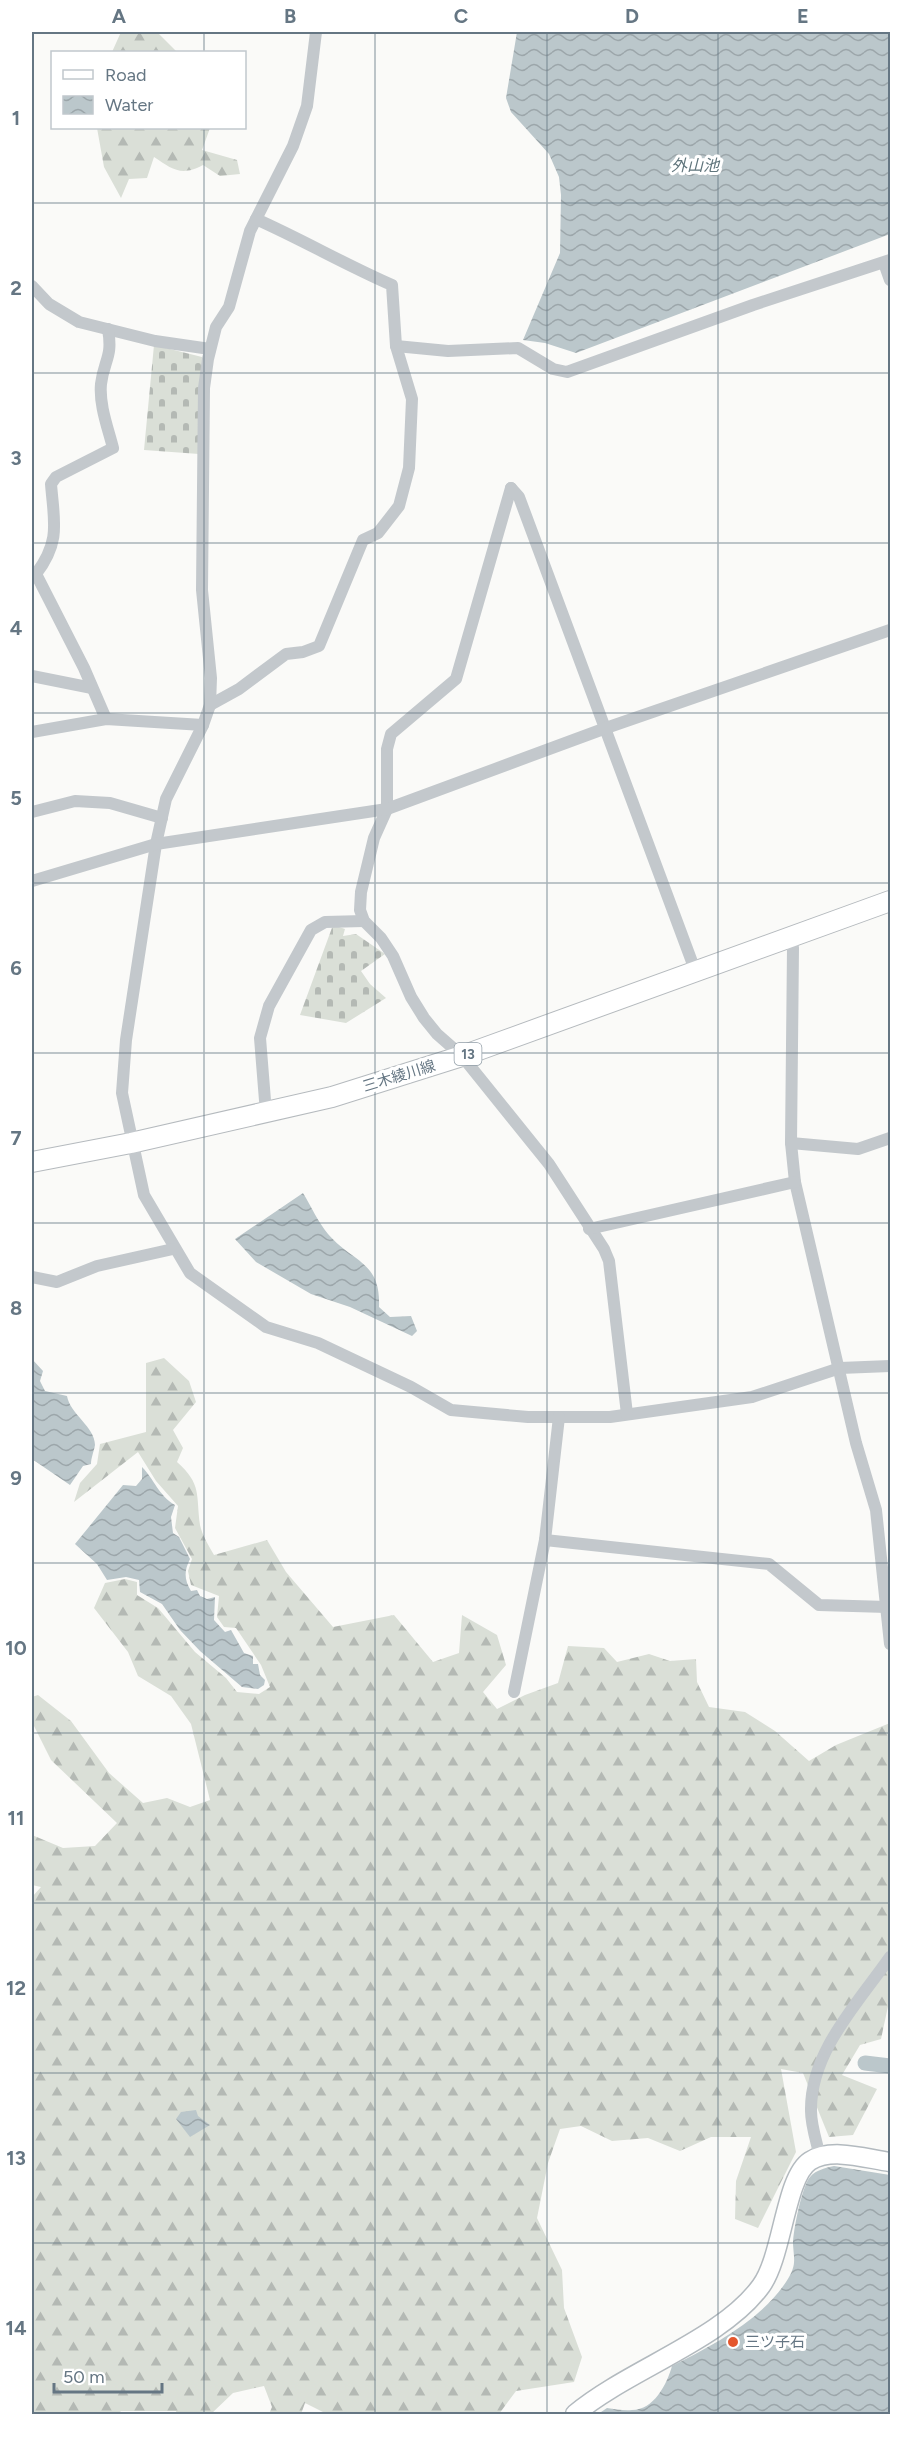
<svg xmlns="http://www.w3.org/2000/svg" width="922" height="2446" font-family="Figtree,'Noto Sans JP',sans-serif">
<defs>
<pattern id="forest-firs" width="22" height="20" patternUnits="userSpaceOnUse" patternTransform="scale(1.5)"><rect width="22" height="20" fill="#dadfd7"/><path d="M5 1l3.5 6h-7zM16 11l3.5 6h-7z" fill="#b4b9b4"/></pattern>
<pattern id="cemetery-stones" width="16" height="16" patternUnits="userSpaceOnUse" patternTransform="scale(1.5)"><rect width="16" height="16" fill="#dadfd7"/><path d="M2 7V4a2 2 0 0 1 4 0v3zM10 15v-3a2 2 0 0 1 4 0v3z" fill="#b4b9b4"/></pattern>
<pattern id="water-waves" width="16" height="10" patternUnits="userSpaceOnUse" patternTransform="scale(1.5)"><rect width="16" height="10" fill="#bbc7cb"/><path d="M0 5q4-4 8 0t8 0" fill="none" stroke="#9ca6aa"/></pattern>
</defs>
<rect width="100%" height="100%" fill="#fafaf8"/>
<!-- forest -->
<g fill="url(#forest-firs)">
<path d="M121,32H157L176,51L207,52H112Z"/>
<path d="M97,128H210L202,150L237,160L240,174L220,176L203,165C181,177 172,169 154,157L147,178L129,179L121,198L104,167Z"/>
<path d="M164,1358L189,1381L196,1402L173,1430L183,1448L177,1462C202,1484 196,1495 200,1525C202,1535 209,1546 214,1555L267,1540L286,1572L333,1627L394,1615L433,1662L459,1653L462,1615L497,1635L506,1665L483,1692L497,1709L525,1695L558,1683L568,1646L604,1648L617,1662L649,1654L670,1661L696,1659L697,1682L709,1707L745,1712L775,1731L809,1761L836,1745L890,1723V1997L881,2039L860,2045L842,2075L877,2089L853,2135L829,2137L803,2073L781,2069L796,2152L758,2228L735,2219L736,2181L751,2137H711L680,2151L648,2138L612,2141L581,2126L560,2129L548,2163L537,2218L562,2270L564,2308L582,2357L574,2382L516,2391L499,2414H327L305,2403L301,2414H269L272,2407L264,2386L233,2393L211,2414H177L176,2411H121L118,2414H32V1897L41,1887L32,1885V1835L63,1848L95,1846L117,1823L51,1760L32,1722V1697L38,1695L71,1721L109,1773L143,1803L167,1798L190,1807L210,1800L191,1724L171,1696L138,1676L128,1652L94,1608L105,1583L125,1579L137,1582V1595L158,1608L195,1652L226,1678L237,1692L259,1694L270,1687L261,1665L236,1628L224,1627L217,1617L219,1596L191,1585L188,1571L192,1559L175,1528L178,1506L156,1481L138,1452L74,1502L80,1483L97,1464L100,1444L146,1432V1363Z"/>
</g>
<!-- cemetery -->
<g fill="url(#cemetery-stones)">
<path d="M154,345L202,357L199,454L144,450Z"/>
<path d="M333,925L345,929L343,936L356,934L385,954L361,971L370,984L386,998L346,1023L300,1015Z"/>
</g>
<!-- water -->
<g fill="url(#water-waves)">
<path d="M517,32H890V234L576,353L545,343L523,340L560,253L561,195L559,177L549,154L511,112L506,98Z"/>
<path d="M303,1193C311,1206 318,1222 328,1234C353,1263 381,1261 379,1307L390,1317L411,1316L417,1331L412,1336L350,1307L311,1294L256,1262L235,1239Z"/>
<path d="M32,1359L43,1371L40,1381L45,1391L67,1396C70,1414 95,1427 95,1445C94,1451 91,1458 91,1464L83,1466L70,1485L32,1459Z"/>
<path d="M142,1467C154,1479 159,1496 175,1505L171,1517L173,1533L179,1537L190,1559C184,1571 184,1579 191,1591L197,1590L200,1596L207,1599L215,1597L214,1620L225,1632L231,1630L244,1653L253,1656V1664H258L260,1675L265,1680L264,1685L258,1689L242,1687L200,1651L180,1630L162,1604L140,1592L139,1580L126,1577L107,1580L97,1564L75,1544L123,1485L136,1486L142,1479Z"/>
<path d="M196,2110L198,2116L210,2125L190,2137L176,2119L181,2112Z"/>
<path d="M834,2166L890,2175V2414H598L607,2408C615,2409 624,2411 632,2410C654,2410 667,2384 672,2366C713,2345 760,2321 786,2282C797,2265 794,2261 793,2244C793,2231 802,2186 810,2177C816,2170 825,2168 834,2166Z"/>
</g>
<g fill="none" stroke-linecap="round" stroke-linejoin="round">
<!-- canal -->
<path stroke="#bbc7cb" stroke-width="15" d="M865,2063L890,2066"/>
<defs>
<path id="secondary" d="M575,2414C629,2369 722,2340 761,2286C783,2256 785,2177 810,2161C832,2147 867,2159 890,2162"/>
<path id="primary" d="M32,1162L131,1143L332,1097L462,1056L890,901"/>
</defs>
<!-- secondary casing -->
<use href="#secondary" stroke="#b3babf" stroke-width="21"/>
<!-- primary casing -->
<use href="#primary" stroke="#b5babe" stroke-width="22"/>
<!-- street -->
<g stroke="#c3c8cc" stroke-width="12">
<path d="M316,32L307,106L293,146L250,231L229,307L216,327L208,359L204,388L202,590L211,678L210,705L203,725L166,799L156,844L126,1040L122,1093L144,1195L190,1273L266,1327L318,1343L411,1387L451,1410L528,1417H610L752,1397L840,1368L890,1366"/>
<path d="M884,263L890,280"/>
<path d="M32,286L49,304L79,322L155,341L210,349"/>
<path d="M396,346L448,351L518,348L553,369L567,372L753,305L890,260"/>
<path d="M511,488L456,679L391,734L387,749V809L374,838L361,892L360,910L364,921L381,938L393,956L411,997L424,1018L437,1034L462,1056L549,1164L604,1249L609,1261L627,1414"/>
<path d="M511,488L519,497L695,970"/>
<path d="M32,676L92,688"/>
<path d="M210,705L239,689L286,654L303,652L319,646L363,540L378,533L399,506L409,468L412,399L396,346L392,285C346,265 303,240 256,219"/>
<path d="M106,719L84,668L36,574C61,541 54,522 51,484L56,477L113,448C108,428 99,405 101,384C104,359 113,358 108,329"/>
<path d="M32,732L106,719L203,725"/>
<path d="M32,812L75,801L110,803L162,818"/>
<path d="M32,881L156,844L387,809L606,728L890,630"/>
<path d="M790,938L793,948L791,1143L795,1182L856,1443L876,1510L890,1644"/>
<path d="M266,1113L260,1038L269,1006L311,930L325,922L364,921"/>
<path d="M791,1143L858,1149L890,1138"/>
<path d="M589,1229L795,1182"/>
<path d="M32,1277L57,1282L97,1266L173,1249"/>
<path d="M545,1540L769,1564L819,1605L887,1607"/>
<path d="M514,1692L545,1540L559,1417"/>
<path d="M820,2157C817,2143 811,2126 811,2111C810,2052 858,2003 890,1957"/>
</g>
<!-- secondary -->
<use href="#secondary" stroke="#fff" stroke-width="18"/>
<!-- primary -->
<use href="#primary" stroke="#fff" stroke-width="20"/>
</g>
<!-- grid -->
<path fill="none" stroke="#657683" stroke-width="1.5" stroke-opacity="0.55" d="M204,32V52M375,32V2414M547,32V2414M718,32V2414M204,128V2414M32,203H890M32,373H890M32,543H890M32,713H890M32,883H890M32,1053H890M32,1223H890M32,1393H890M32,1563H890M32,1733H890M32,1903H890M32,2073H890M32,2243H890"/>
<!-- markers -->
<circle fill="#e4572e" stroke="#fff" stroke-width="2" cx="733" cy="2342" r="6"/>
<g text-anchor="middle" stroke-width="6" stroke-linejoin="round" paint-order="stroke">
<!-- shield labels -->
<rect fill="#fff" stroke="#939fa8" stroke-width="1.5" x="454.5" y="1043" width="27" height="22" rx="4.5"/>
<g font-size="14" font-weight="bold" fill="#657683">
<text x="468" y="1059">13</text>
</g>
<!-- street labels -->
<g font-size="15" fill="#657683" stroke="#fff">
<text transform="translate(399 1076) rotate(-17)" y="5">三木綾川線</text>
</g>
<!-- poi labels -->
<g font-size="15" fill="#657683" stroke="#fff" text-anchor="start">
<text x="745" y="2347">三ツ子石</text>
</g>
<!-- water labels -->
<g font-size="16" font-style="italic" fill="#60757c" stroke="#fff">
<text x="695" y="171">外山池</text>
</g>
</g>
<!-- border -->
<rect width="922" height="2446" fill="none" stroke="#ffffff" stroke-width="66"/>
<!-- legend -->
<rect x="51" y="51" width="195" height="78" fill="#ffffff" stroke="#c1c8cd" stroke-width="1.5"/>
<rect x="63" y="70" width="30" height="9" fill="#ffffff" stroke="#c1c8cd" stroke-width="1.5"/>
<text x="105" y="81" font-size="18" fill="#657683">Road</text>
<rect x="63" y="96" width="30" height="18" fill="url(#water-waves)" stroke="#c1c8cd" stroke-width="1.5"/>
<text x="105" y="111" font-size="18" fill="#657683">Water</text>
<!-- scale -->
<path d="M54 2383v9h108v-9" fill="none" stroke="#657683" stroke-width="3"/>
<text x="63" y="2383" font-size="18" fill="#657683" stroke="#ffffff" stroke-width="4.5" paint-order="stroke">50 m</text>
<rect x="33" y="33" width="856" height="2380" fill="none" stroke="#657683" stroke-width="2"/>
<g font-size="20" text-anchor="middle" font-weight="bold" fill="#657683">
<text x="119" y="23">A</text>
<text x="290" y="23">B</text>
<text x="461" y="23">C</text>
<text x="632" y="23">D</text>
<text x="803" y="23">E</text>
<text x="16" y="125">1</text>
<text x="16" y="295">2</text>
<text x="16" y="465">3</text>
<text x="16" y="635">4</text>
<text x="16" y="805">5</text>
<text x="16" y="975">6</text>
<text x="16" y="1145">7</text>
<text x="16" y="1315">8</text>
<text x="16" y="1485">9</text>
<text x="16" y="1655">10</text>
<text x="16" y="1825">11</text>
<text x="16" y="1995">12</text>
<text x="16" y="2165">13</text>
<text x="16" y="2335">14</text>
</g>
</svg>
